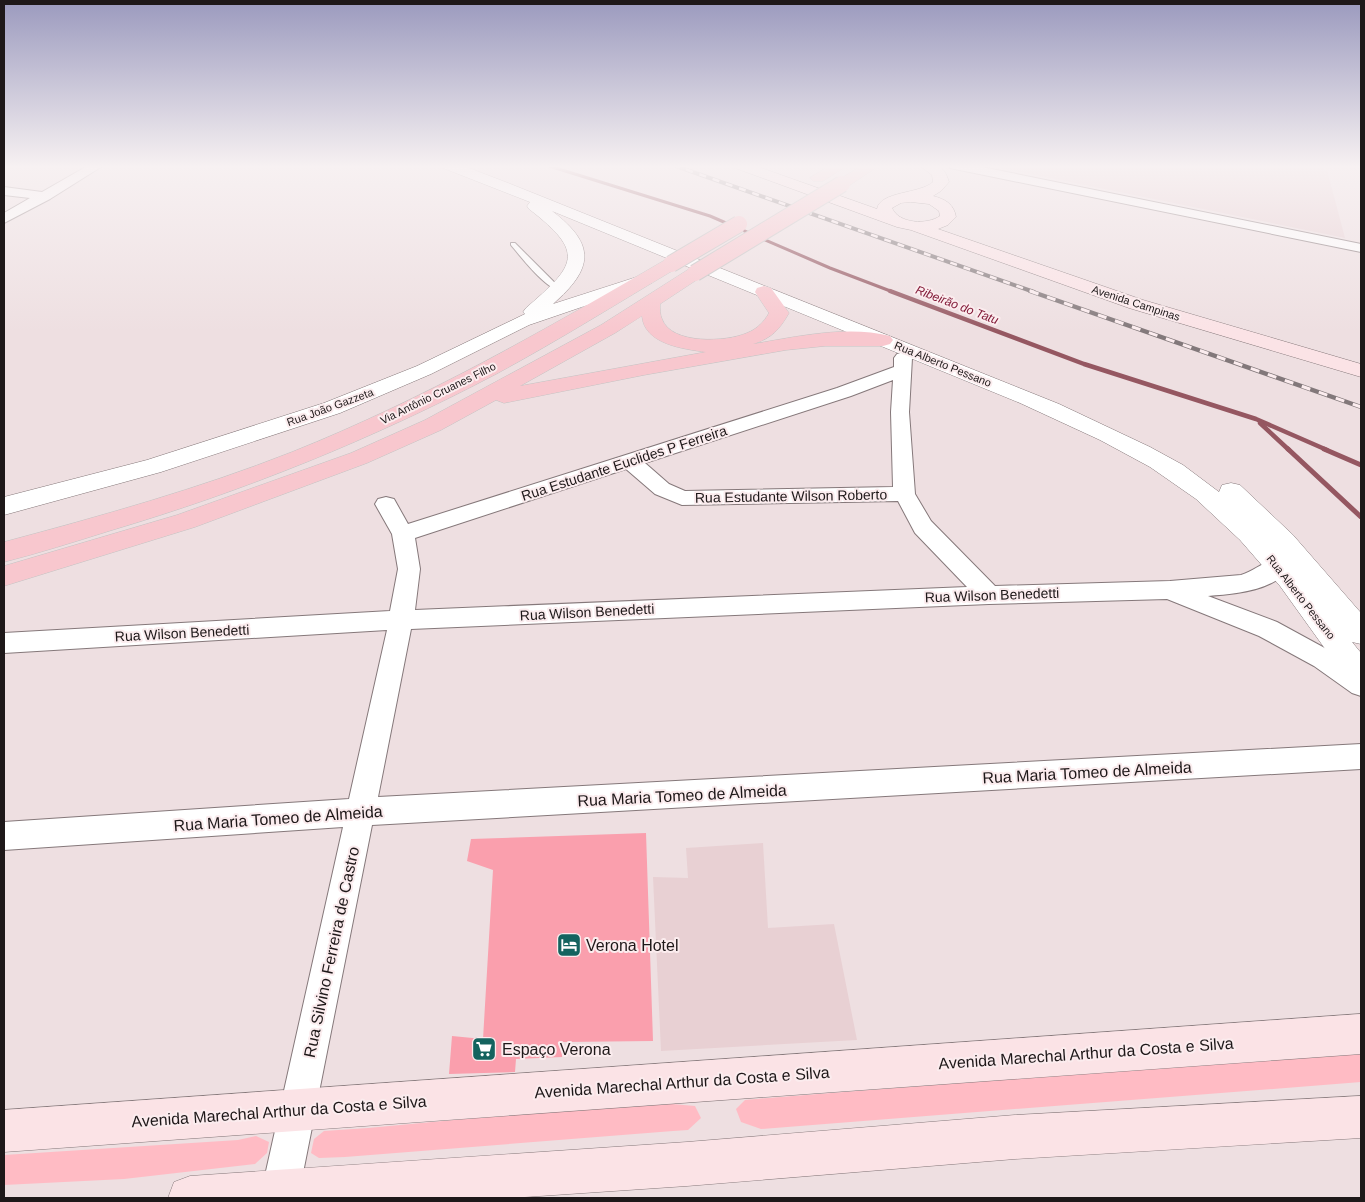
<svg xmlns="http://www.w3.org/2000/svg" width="1365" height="1202" font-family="Helvetica,sans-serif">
<rect width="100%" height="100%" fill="#eedfe1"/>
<!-- built -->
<g fill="#e8d0d3">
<path d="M987,165H1301L1327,170L1345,238Z"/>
<path d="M763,843L768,928L834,924L857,1040L661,1051L653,877L688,878L686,848Z"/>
</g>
<!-- green -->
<g fill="#ffbbc4">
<path d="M1361,1051V1082L761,1129L741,1122L736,1109L745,1100L756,1099Z"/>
<path d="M672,1104L695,1106L701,1118L688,1130L673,1131L345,1157L319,1158L311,1153L314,1139L324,1131L368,1128L538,1112Z"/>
<path d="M256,1136L269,1142L267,1153L255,1164L124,1179L4,1185V1155L238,1140Z"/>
</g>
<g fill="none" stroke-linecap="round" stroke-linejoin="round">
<!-- stream-far2 -->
<path stroke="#955761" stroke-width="3" d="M546,165L710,216L830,268L893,292"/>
<!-- stream-far1 -->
<g stroke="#955761" stroke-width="4.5">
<path d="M890,291L1084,364L1256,419L1327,450"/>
<path d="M1260,423L1289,450"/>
</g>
<!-- stream -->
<g stroke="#955761" stroke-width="5">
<path d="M1288,449L1361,517"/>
<path d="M1324,449L1361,465"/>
</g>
</g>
<!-- building -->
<path fill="#fa9fad" d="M646,833L653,1041L563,1042L562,1057L516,1059L515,1072L449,1074L452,1036L483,1039L493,870L467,861L471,839Z"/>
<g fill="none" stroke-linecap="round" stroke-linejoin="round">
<defs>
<path id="service" d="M511,243H515L554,282L563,287V291C548,292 521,257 511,245Z"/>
<g id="minor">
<path d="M89,165H104L50,199L4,223V213L30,198L4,195V187L42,192Z"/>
<path d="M949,165H972L1361,244V252L955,169L950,168Z"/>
<path d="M903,353L909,354L912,358L909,412L915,494L931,521L995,586L1170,581L1241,575C1257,570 1270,555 1287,560L1290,566C1277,591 1234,594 1208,596L1277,622L1332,652L1361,671V696L1352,693L1314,666L1259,636L1167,599L989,604L411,629L378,797L1361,744V769L372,825L298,1198H260L343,827L4,850V822L349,799L387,630L4,653V633L390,611L398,569L392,534L375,504L378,499L386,497L394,499L408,524L837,388L894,367V358L897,354ZM893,380L891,412L893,487L685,491L669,484L645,463L851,396ZM626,469L655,494L682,505L898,501L915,533L967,587L415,610L420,569L415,538Z"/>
</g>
<path id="tertiary" d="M441,165H461L508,183L1059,404L1150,447L1183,465L1219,492L1222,485L1231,483L1240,485L1293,535L1361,613V644L1352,642L1361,653V688L1351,685L1280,586L1240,540L1196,499L1150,467L1100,440L1020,403L552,211C597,245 593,269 553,304L646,274L652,275L655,279L652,283L529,325L431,374L340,413L161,472L4,515V497L147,460L324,403L417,366L525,314L523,312L526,308C576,265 586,253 529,209L527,206L530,202L443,168Z"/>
<g id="secondary">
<path d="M733,165H753L877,209C880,191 920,194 933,182L932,175L919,165C935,164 944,164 949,182L941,191L933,196C945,199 954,204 956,217L948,225L938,229L1143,300L1361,364V377L1129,308L911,230L897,227L735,168ZM911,202L929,204L939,211L940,216C927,225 899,224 892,208L901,203Z"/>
<path d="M1361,1014V1054L4,1152V1110Z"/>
<path d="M1361,1096V1138L1015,1159L687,1186L510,1198H168L174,1182L190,1176L687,1142L1015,1115Z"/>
</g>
<g id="primary">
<path d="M831,165H848L823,181H813L810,178Z"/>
<path d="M863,165H880L847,187H837L834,184L837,181Z"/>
<path d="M671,259L677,260L680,264L677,268C618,303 559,340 498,373C373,439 244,491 109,531C74,542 39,553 4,562V542C101,516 198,489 292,452C424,399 543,331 665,260Z"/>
<path d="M695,268L701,269L704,273L701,277L660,304C660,309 660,315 662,319C671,345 727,342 747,333C757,329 764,322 769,313L755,292L757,288L764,286L771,288L789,313C779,330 772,338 753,344C796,337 847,325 890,336L893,340L890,344L883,346H825L786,350L644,375L504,403L496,400L441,430L367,463L195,527L4,586V566L177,515L351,453L425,420L601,325L689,269ZM642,316C644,344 683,349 706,352L520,386L615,333Z"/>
</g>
</defs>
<!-- service casing -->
<use href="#service" stroke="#85787a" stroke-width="2"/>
<!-- minor casing -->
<use href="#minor" stroke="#85787a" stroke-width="2"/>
<!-- tertiary casing -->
<use href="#tertiary" stroke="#85787a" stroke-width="1"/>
<!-- secondary casing -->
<use href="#secondary" stroke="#85787a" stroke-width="1"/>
<!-- primary casing -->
<use href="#primary" stroke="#c4c3c3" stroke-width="1"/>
<!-- service -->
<use href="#service" fill="#fff" fill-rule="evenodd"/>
<!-- minor -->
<use href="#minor" fill="#fff" fill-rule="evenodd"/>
<!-- tertiary -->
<use href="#tertiary" fill="#fff" fill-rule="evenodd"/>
<!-- secondary -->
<use href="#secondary" fill="#fbe3e6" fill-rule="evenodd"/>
<!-- primary -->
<use href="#primary" fill="#f8c7ce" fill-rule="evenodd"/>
<defs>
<path id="rail-far1" d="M673,165L1034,292"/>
<path id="rail" d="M1030,291L1361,407"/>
</defs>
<!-- rail-far1 casing -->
<use href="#rail-far1" stroke="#82787a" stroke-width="4"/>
<!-- rail casing -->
<use href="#rail" stroke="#82787a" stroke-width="4.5"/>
<!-- rail-far1 -->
<use href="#rail-far1" stroke="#fbecee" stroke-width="2.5" stroke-dasharray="7" stroke-linecap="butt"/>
<!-- rail -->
<use href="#rail" stroke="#fbecee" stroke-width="3" stroke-dasharray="9" stroke-linecap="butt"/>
<defs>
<g id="primary-bridge">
<path d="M671,264L739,224"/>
<path d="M695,273L842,184"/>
</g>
</defs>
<!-- primary-bridge casing -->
<use href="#primary-bridge" stroke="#c4c3c3" stroke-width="18" stroke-linecap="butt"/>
<!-- primary-bridge -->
<use href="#primary-bridge" stroke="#f8c7ce" stroke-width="16"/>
</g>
<!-- sky -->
<linearGradient id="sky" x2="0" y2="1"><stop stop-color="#9b9abe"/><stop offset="0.5" stop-color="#f7f1f2"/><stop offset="1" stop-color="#f7f1f2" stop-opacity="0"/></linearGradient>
<rect width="1365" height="333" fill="url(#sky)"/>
<!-- icons -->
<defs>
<symbol id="hotel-square" viewBox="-11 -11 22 22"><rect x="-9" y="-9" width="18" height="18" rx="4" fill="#14635f" stroke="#fbecee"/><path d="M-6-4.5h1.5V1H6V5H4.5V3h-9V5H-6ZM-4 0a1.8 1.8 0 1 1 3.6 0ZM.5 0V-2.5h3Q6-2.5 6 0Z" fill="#fff"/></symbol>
<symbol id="supermarket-square" viewBox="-11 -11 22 22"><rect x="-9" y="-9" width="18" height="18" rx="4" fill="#14635f" stroke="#fbecee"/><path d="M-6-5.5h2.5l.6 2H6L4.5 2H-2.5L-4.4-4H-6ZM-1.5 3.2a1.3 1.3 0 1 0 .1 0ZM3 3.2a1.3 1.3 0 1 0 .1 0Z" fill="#fff"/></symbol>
</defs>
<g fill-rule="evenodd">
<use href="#hotel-square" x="555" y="931" width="28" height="28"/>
<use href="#supermarket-square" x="470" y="1035" width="28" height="28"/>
</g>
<g text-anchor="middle" stroke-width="4" stroke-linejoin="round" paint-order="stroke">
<!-- far-street labels -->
<g font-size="11" fill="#1e1819" stroke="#fbecee">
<text transform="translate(1136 303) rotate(18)" y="4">Avenida Campinas</text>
<text transform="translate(943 364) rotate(22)" y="4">Rua Alberto Pessano</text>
<text transform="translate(438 393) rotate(-26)" y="4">Via Antônio Cruanes Filho</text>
<text transform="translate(330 407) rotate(-20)" y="4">Rua João Gazzeta</text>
<text transform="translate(1301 597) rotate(52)" y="4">Rua Alberto Pessano</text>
</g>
<!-- far-water labels -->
<g font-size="12" font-style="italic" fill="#821a38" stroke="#fbecee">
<text transform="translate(957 305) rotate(21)" y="4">Ribeirão do Tatu</text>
</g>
<!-- street labels -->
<g font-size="14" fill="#1e1819" stroke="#fbecee">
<text transform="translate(624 463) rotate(-18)" y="5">Rua Estudante Euclides P Ferreira</text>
<text transform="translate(791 496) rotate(-1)" y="5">Rua Estudante Wilson Roberto</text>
<text transform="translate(992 595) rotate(-2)" y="5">Rua Wilson Benedetti</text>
<text transform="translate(587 612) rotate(-3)" y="5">Rua Wilson Benedetti</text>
<text transform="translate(182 633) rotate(-3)" y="5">Rua Wilson Benedetti</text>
</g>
<!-- near-street labels -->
<g font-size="16" fill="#1e1819" stroke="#fbecee">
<text transform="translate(1087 772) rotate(-3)" y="6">Rua Maria Tomeo de Almeida</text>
<text transform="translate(682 795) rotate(-3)" y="6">Rua Maria Tomeo de Almeida</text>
<text transform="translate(278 818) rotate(-4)" y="6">Rua Maria Tomeo de Almeida</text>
<text transform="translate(331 952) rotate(-78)" y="6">Rua Silvino Ferreira de Castro</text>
<text transform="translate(1086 1053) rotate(-4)" y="6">Avenida Marechal Arthur da Costa e Silva</text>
<text transform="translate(682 1082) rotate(-4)" y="6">Avenida Marechal Arthur da Costa e Silva</text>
<text transform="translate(279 1111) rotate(-4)" y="6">Avenida Marechal Arthur da Costa e Silva</text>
</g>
<!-- near-poi labels -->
<g font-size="16" fill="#1e1819" stroke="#fbecee" text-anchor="start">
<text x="586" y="951">Verona Hotel</text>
<text x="502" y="1055">Espaço Verona</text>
</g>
</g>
<!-- border -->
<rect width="1365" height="1202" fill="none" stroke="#1e1819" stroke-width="10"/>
</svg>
